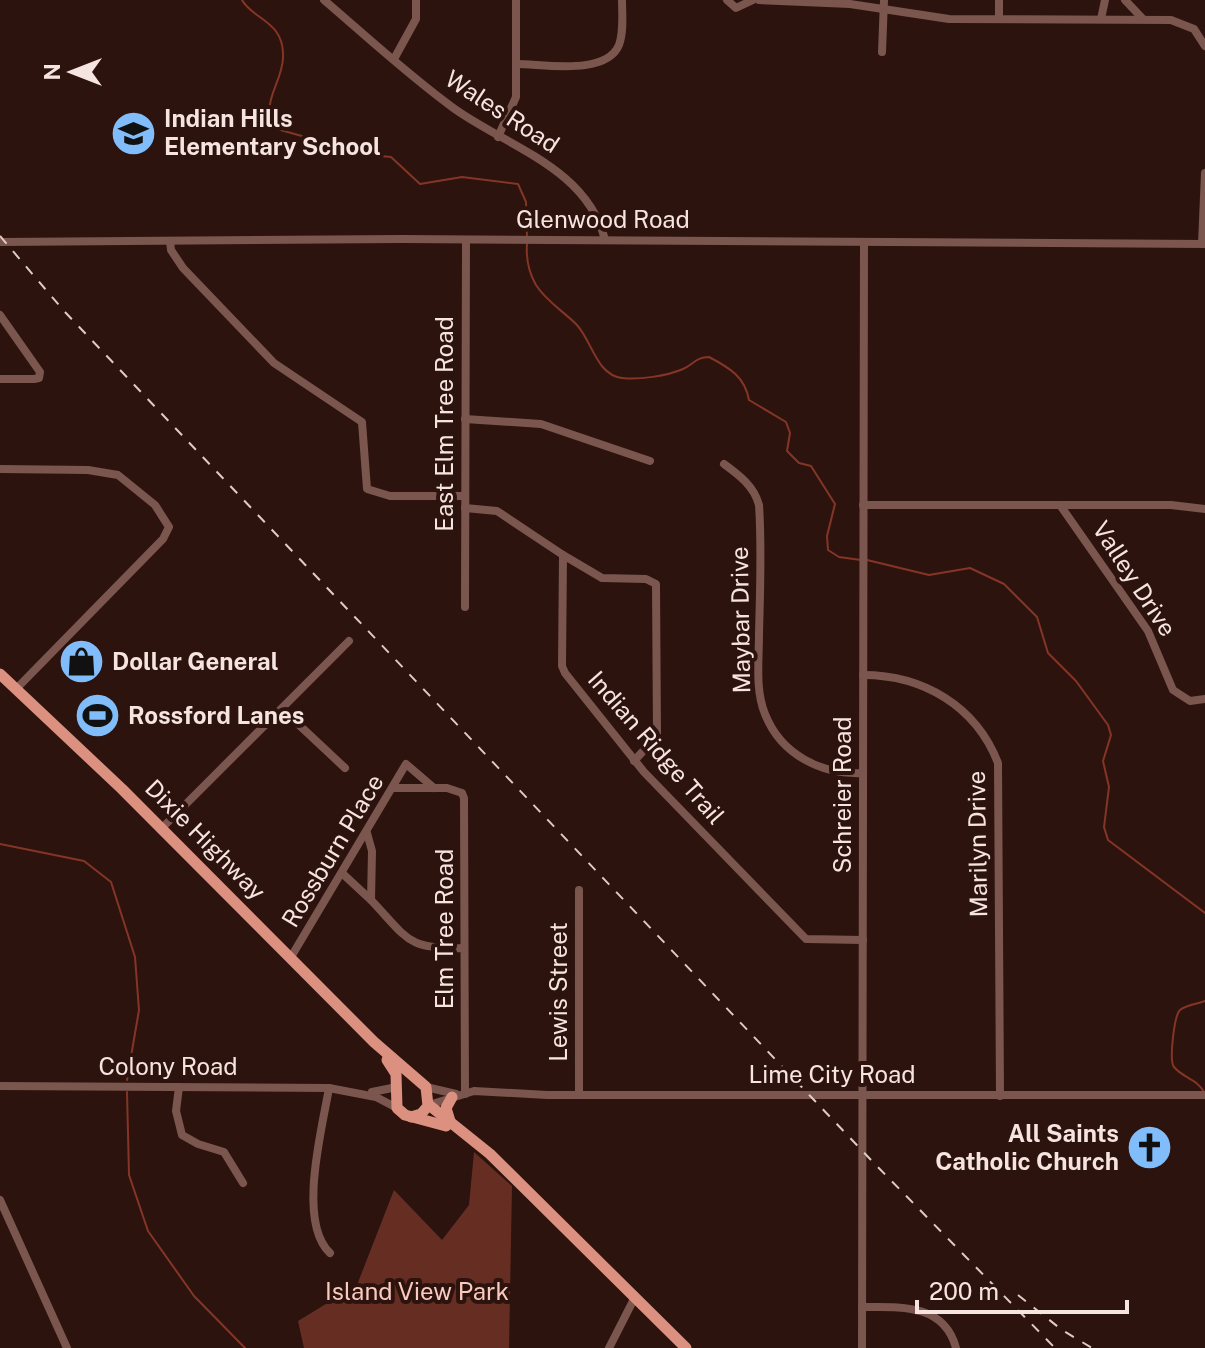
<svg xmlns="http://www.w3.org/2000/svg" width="1205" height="1348" font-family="'Public Sans',sans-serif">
<rect width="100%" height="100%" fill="#2c130e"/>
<!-- green -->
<path fill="#662e22" d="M474,1152L512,1186L509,1348H304L298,1321L357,1285L394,1190L442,1240L469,1205Z"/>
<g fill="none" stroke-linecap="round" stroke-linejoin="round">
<!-- stream -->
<g stroke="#853526" stroke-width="2">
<path d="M242,0C253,20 285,21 283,58C282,85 258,103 277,129L369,155L391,157L420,184L462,177L518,184L526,202L527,238"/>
<path d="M527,244C526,258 529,273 536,285C546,301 563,311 576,324C592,340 596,375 622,378C639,380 667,376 683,369C694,364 696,357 709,357C730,368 745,377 749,400L786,422L790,433L787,451L799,463L811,466L835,504L827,536L828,550L839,557L861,560"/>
<path d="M867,560L929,575L970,568L1004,584L1037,617L1048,653L1076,681L1108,725L1111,735L1103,761L1109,787L1104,827L1108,840L1205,913"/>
<path d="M0,844L84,861L111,882L135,957L139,1010L127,1080"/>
<path d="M127,1092L129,1175L148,1231L194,1296L245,1348"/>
<path d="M1204,1092C1196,1078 1183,1078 1174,1067C1169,1061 1174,1016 1180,1010C1186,1005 1198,1004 1205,1001"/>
</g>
<!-- minor -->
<g stroke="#7a564e" stroke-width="8">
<path d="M324,0C366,36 407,74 452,107C505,146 587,167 605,240"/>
<path d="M727,0L736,8L753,0"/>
<path d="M759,0L850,4L949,19L1171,20L1194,29L1205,46"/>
<path d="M1125,0L1142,18"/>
<path d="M999,19V0"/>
<path d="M1101,19L1105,0"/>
<path d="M882,52L884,0"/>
<path d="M394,59L416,19V0"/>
<path d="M517,64C544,64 606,76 619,45C624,31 622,14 622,0"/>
<path d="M498,137L516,97V0"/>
<path d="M170,241L171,250L183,268L274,363L362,422L367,489L390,496H465"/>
<path d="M0,242L402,239L1205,244"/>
<path d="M1202,244L1205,173"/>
<path d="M0,315L40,372L39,378L34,379H0"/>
<path d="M465,419L541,424L650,461"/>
<path d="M724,464C739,475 754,486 759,505C762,548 760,591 759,634C759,660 755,690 765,714C781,755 822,775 863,773"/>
<path d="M0,469L88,470L118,475L155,505L169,527L163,539L18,687"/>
<path d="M863,505H1060"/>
<path d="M465,508L497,511L563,555L562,666L565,673L644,772L806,939L863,940"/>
<path d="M1205,509L1171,505H1060L1148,631L1173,690L1190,701L1205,699"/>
<path d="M563,555L602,578L646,579L656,584L657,736L634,761"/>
<path d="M465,607L466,240"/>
<path d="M863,675C923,675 976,706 998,763L1000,1096"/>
<path d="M282,709L345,768"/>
<path d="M394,788H447L462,793L464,798L465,1094"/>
<path d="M162,828L349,641"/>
<path d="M367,833L372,851L371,900C408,939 407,950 464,948"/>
<path d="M343,874L371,900"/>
<path d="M579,890V1094"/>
<path d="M291,957L406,764L434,788"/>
<path d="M0,1086L329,1088L376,1097L397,1108"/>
<path d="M179,1087L176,1111L182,1135L198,1144L224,1152L243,1183"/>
<path d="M426,1087L456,1094"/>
<path d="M329,1088C322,1129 297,1222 330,1253"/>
<path d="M372,1092L397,1087"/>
<path d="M429,1105L474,1091L547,1095H1205"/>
<path d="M0,1200L67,1348"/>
<path d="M862,1307C900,1307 944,1303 956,1348"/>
<path d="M609,1348L635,1297"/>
<path d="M862,1348L864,243"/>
</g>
<!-- major -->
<g stroke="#dc907f" stroke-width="11">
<path d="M0,674L122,789L374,1042L426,1087L428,1106L421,1114L411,1117"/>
<path d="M387,1060L396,1074L397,1108L405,1115L446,1126"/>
<path d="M429,1105L490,1154L686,1348"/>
<path d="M450,1121L446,1108L452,1097"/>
</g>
<!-- rail -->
<g stroke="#decbc7" stroke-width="2" stroke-dasharray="10 10" stroke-linecap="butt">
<path d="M0,236L64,311L871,1160L1055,1348"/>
<path d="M1018,1295L1062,1330L1092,1348"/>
</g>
</g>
<!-- icons -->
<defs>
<symbol id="school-disc" viewBox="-11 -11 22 22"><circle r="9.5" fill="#80bdfa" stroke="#2c130e"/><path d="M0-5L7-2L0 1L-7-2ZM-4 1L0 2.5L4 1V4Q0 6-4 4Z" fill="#111"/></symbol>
<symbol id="shop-disc" viewBox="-11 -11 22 22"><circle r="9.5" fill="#80bdfa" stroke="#2c130e"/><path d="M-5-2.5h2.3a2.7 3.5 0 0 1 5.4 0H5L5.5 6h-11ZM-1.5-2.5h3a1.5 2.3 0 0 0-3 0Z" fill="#111"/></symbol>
<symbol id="stadium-disc" viewBox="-11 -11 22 22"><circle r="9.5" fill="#80bdfa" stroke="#2c130e"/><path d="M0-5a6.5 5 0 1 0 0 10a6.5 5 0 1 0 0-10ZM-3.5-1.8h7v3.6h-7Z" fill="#111"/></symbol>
<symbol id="church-disc" viewBox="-11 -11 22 22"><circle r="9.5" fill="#80bdfa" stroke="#2c130e"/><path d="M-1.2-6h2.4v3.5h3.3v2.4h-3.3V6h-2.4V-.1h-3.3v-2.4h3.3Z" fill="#111"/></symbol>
</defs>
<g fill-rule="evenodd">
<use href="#school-disc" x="108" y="108" width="51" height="51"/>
<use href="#shop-disc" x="56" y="636" width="51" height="51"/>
<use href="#stadium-disc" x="72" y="690" width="51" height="51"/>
<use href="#church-disc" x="1124" y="1122" width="51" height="51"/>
</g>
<g text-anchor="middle" stroke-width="8" stroke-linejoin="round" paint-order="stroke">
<!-- street labels -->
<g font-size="24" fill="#f6e4e0" stroke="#2c130e">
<text transform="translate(502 112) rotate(33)" y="8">Wales Road</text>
<text x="603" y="228">Glenwood Road</text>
<text transform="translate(445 424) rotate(-90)" y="8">East Elm Tree Road</text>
<text transform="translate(1134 579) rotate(57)" y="8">Valley Drive</text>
<text transform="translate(741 620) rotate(-91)" y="8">Maybar Drive</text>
<text transform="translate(656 748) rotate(49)" y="8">Indian Ridge Trail</text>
<text transform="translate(843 795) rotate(-90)" y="8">Schreier Road</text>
<text transform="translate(205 840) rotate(45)" y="8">Dixie Highway</text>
<text transform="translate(978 844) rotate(-91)" y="8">Marilyn Drive</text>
<text transform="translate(333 851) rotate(-59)" y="8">Rossburn Place</text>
<text transform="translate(445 929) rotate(-90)" y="8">Elm Tree Road</text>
<text transform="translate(559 992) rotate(-90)" y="8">Lewis Street</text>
<text x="168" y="1075">Colony Road</text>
<text x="832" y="1083">Lime City Road</text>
</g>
<!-- poi labels -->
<g font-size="24" font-weight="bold" fill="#f6e4e0" stroke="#2c130e" text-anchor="start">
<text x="164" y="127">Indian Hills<tspan x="164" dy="28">Elementary School</tspan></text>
<text x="112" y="670">Dollar General</text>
<text x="128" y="724">Rossford Lanes</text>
<text x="1119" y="1142" text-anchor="end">All Saints<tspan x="1119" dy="28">Catholic Church</tspan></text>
</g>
<!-- park labels -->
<g font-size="24" fill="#facabf" stroke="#2c130e">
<text x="417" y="1300">Island View Park</text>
</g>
</g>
<!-- north arrow -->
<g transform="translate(72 72) rotate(270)" stroke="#2c130e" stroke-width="6" paint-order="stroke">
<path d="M0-6L14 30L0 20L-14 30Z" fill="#f6e4e0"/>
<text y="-12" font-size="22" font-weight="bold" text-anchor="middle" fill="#f6e4e0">N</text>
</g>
<!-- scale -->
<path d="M917 1300v12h210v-12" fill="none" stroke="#f6e4e0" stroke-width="4"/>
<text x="929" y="1300" font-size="24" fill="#f6e4e0" stroke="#2c130e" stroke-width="6" paint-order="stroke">200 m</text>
</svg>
